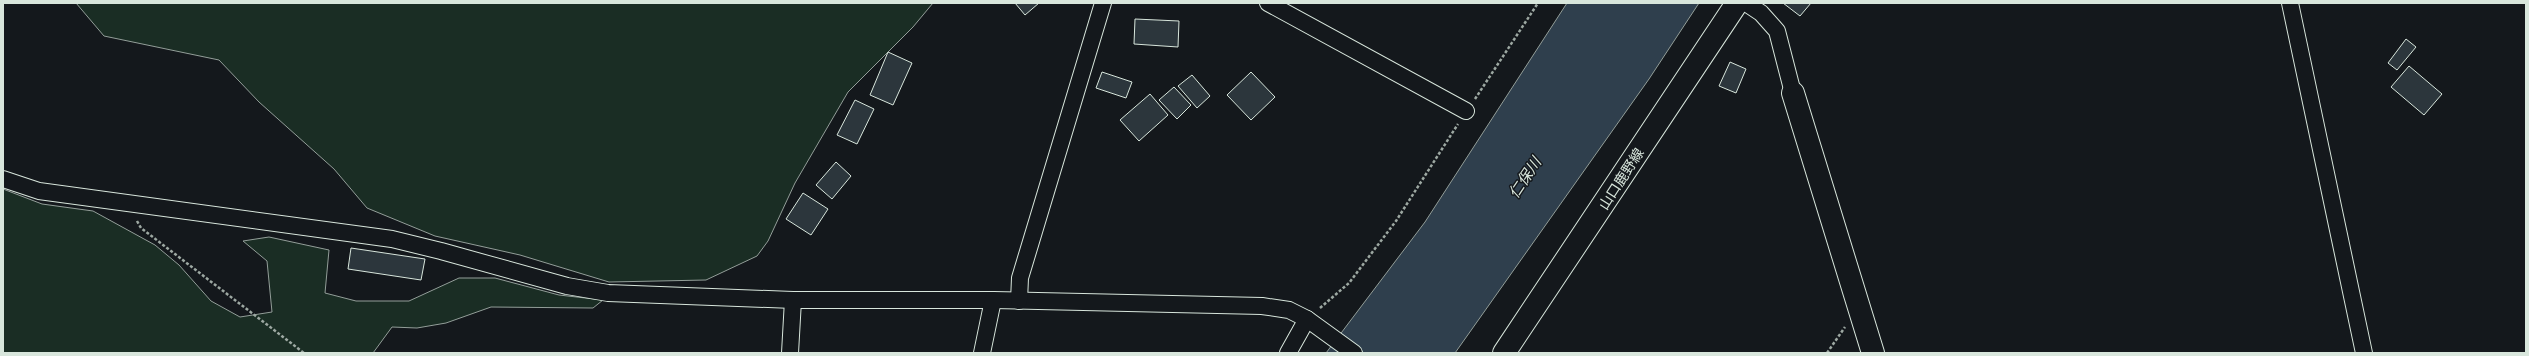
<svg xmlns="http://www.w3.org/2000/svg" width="2529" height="356" font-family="Jost,'Noto Sans JP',sans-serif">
<rect width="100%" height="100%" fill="#14181c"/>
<!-- green -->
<g fill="#1a2d24" stroke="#939e99">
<path d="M76,3H933L913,27L848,92L795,183L768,241L757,256L706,280L609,282L520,255L435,236L367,208L334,169L259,102L219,60L104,36Z"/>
<path d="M3,189L42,204L93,211L155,245L179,265L211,301L240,317L272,312L267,261L243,241L269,237L329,250L325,293L356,301H409L459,278H495L559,295L603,300L593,308L491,307L446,323L417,328L392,327L373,353H3Z"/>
</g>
<!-- water -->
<path fill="#2f3f4d" stroke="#939e99" d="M1567,3H1699L1649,79L1455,353H1326L1425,222Z"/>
<!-- building -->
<g fill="#2c363c" stroke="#d8e6dc">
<path d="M1015,3H1039L1025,15Z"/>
<path d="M1783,3H1811L1800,16Z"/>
<path d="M1135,19L1179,21L1178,47L1134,44Z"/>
<path d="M2406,39L2416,47L2397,70L2388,63Z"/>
<path d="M888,52L912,63L893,105L870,95Z"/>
<path d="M1730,62L1746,69L1736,93L1719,86Z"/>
<path d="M2409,66L2442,94L2424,115L2391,87Z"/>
<path d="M1102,72L1132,82L1126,98L1096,88Z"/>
<path d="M1251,72L1275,97L1251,120L1227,95Z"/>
<path d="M1192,75L1210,96L1197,108L1178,86Z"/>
<path d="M1174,87L1191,105L1177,119L1159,100Z"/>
<path d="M1150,94L1168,115L1139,141L1120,120Z"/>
<path d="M855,100L874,109L857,144L837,135Z"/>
<path d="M836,162L851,176L832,199L816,185Z"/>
<path d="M803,193L828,209L811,235L786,219Z"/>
<path d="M351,248L425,259L421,280L348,269Z"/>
</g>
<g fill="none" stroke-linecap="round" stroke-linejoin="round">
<defs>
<g id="street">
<path d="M1268,3L1466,111"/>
<path d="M1746,3L1761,13L1777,31L1793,93"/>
<path d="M2290,3L2364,353"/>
<path d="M3,179L39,191L392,239L441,251L567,286L608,293L793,300H993L1262,306L1289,310L1307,319L1354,353"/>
<path d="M1019,301L1020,278L1103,3"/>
<path d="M790,353L793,300"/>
<path d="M982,353L993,300"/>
<path d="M1288,353L1307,319"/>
</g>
<path id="secondary" d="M1793,93L1873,353"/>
<path id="primary" d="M1504,353L1737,3"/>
</defs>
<!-- street casing -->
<use href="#street" stroke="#d8e6dc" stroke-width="18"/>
<!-- secondary casing -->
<use href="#secondary" stroke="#d8e6dc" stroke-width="24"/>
<!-- primary casing -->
<use href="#primary" stroke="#d8e6dc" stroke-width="24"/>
<!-- path -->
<g stroke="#9da8a2" stroke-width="2.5" stroke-dasharray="3 2" stroke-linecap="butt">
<path d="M1475,99L1538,3"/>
<path d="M137,221L141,228L304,353"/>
<path d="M1320,308L1349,283L1396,221L1458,124"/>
<path d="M1827,353L1845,327"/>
</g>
<!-- street -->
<use href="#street" stroke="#14181c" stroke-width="16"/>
<!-- secondary -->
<use href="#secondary" stroke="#14181c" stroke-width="22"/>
<!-- primary -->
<use href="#primary" stroke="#14181c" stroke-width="22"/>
</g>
<g text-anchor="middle" stroke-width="3" stroke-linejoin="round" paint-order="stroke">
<!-- street labels -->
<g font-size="14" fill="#d8e6dc" stroke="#14181c">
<text transform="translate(1621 179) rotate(-57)" y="5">山口鹿野線</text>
</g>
<!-- water labels -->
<g font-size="15" font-style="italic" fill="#d8e6dc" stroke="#14181c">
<text transform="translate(1525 178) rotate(-56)" y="5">仁保川</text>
</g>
</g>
<!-- border -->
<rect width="2529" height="356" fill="none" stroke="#d8e6dc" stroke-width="8"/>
</svg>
